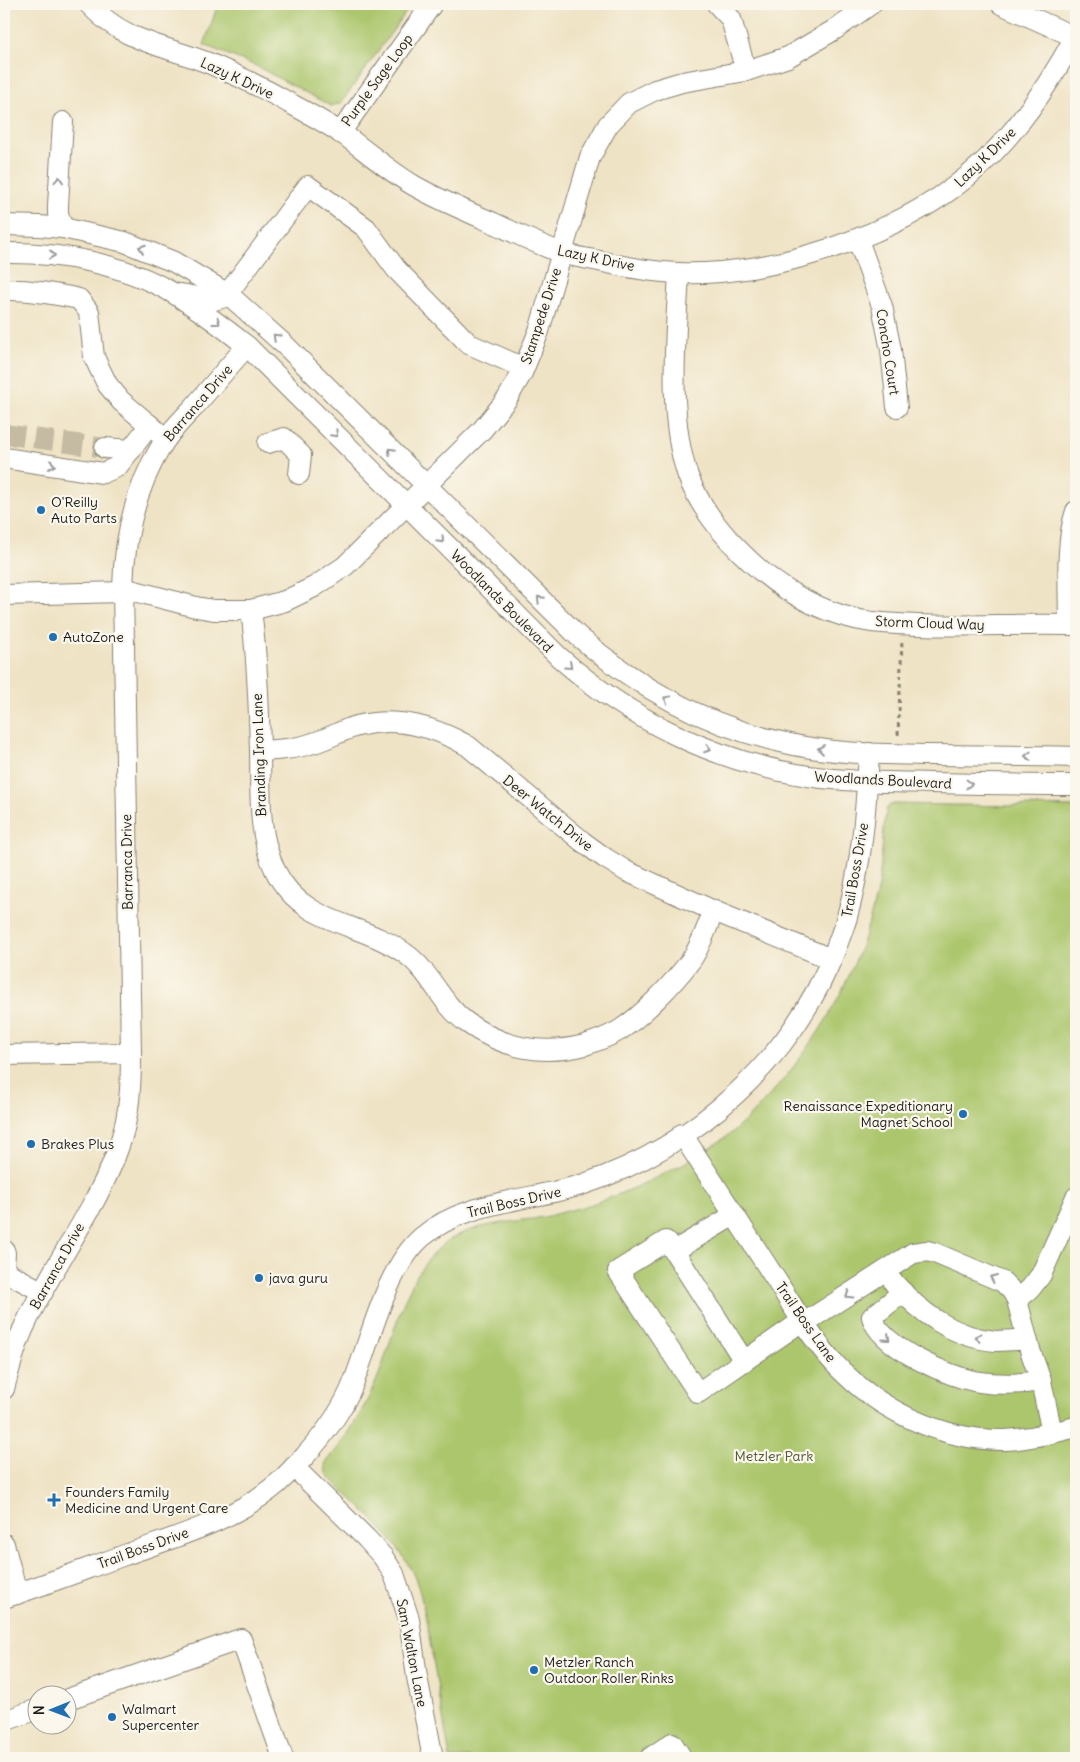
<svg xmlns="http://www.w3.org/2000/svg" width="1080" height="1762" font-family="Delius,sans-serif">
<rect width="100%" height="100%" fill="#fbf7ec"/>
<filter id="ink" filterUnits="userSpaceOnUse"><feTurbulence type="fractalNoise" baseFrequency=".02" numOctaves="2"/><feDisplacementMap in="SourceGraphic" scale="10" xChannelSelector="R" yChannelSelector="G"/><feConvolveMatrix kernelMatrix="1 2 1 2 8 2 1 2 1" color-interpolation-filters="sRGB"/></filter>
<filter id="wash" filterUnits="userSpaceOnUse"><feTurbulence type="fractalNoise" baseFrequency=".0096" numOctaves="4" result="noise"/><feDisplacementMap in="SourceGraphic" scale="20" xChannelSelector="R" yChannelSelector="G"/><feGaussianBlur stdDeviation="1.12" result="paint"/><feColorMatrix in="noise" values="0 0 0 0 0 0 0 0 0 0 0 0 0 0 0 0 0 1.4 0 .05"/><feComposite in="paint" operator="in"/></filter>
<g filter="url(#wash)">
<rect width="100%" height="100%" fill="#efe3c5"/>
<!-- green -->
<g fill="#abc66c" stroke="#647144">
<path d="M218,4H412L341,103L331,106L256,66L204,45Z"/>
<path d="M894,804L1076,807V1758H450L425,1614C421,1597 418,1581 409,1566C390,1532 358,1506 331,1479L326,1472L325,1464C345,1440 362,1413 375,1384C395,1338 401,1281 441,1246C468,1223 511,1223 544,1217C559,1213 575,1209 589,1205C634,1190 682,1167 720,1141C738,1130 754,1112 768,1097C822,1038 857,974 876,896C883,867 881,837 887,808L890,805Z"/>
</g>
</g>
<g filter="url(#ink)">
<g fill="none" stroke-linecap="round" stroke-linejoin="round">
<!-- minor-tunnel -->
<path stroke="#c5bba3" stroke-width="20" stroke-dasharray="20 10" stroke-linecap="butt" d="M4,434L105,448"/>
<defs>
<g id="minor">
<path d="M89,4C124,43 165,45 211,64C239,76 267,90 293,105C310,114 327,124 343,134C366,151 388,170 413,185C439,200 468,212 496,224C517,234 538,244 559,252C572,257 586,258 599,261C625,267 652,272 678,273C770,277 898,235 968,176C1014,138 1048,87 1076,35"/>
<path d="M717,4L731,19L746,71"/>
<path d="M1001,4L1075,37"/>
<path d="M63,122L58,205V214L63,228"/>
<path d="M340,133L432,4"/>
<path d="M4,225L39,226L63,228L125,242L174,262L228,294L287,347L578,636C637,687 705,725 781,742C829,754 879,754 928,755C978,755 1027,756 1076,757"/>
<path d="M858,240L882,306L891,350L897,407"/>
<path d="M4,253C60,252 124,264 173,293C199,309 223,327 247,346L559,657C629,719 715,762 808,776C849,782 891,782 932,783C980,784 1028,785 1076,785"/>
<path d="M679,273C676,336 667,416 688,476C702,513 731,545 761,571C791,596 832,617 872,622C939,629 1009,623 1076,625"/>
<path d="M4,290C29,289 55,294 79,299L89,312L94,357L107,384L121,401L166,439"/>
<path d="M181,294L214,300L225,297L308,186L366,228L396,269L469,344L524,368"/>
<path d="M268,443L284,438L301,455L299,474"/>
<path d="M105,448L131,450"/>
<path d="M4,458L103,473L117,467L150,425"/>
<path d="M123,588L196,607L214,610H251L285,601L314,587L345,566L482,430L507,399L522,373L539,331L590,157L608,125L629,103L655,90L682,82L746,71L788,57L834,30L871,4"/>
<path d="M4,595L123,592"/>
<path d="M251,610C257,656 259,704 260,751C261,792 257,833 275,870C302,926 361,921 406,954C431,972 441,1004 466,1022C502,1048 542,1056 585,1045C597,1041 609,1037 620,1030C643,1015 674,983 691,960C700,948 707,926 714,911"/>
<path d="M1069,625C1069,591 1065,542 1076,511"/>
<path d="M260,751C278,750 296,749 313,743C328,739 342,730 357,726C397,716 433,726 468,746L583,842L605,858L626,871L714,911L831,959"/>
<path d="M4,1055L131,1053"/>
<path d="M682,1134C712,1180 741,1226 771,1272C791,1303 810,1337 836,1365C878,1410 943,1441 1005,1440C1029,1439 1053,1433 1076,1427"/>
<path d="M734,1215L674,1251L666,1241L618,1271L698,1393L802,1321"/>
<path d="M4,1250L5,1253L4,1271L43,1292"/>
<path d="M674,1251L744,1361"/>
<path d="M894,1283C920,1313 955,1338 996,1341C1006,1341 1016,1340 1027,1339"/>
<path d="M903,1292L872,1317C880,1347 950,1378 980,1382C1000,1385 1020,1384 1041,1381"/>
<path d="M1017,1300L1030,1289L1041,1275L1076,1197"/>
<path d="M804,1323L913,1253L927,1251L935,1253L1003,1282L1012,1291L1017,1300L1030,1350L1041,1381L1052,1433"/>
<path d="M4,1389C10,1366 16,1343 27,1321C56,1259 100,1205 121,1140C130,1111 131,1083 131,1053L123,588C124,538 135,489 162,445C170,431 183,419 194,407C211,387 229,366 247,346"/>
<path d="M294,1467L367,1539L383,1557L394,1574L409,1619L417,1677L433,1758"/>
<path d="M4,1544L17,1594"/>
<path d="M4,1598C44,1585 83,1570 122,1556C175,1537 233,1521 277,1484C287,1475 296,1465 305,1456C323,1436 339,1415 350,1391C370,1345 384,1270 422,1237C465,1200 532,1201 584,1184C697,1146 793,1059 836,948C840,937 844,927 847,917C862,863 866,808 869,753"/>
<path d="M68,1699L241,1639L283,1758"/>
<path d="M4,1721L38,1709"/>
<path d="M650,1758L672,1743L682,1758"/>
</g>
</defs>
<!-- minor casing -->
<use href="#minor" stroke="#868070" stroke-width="22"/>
<!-- path -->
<path stroke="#868070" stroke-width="3" stroke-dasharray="4 4" stroke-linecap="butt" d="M898,735L902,641"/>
<!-- minor -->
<use href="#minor" stroke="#fff" stroke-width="20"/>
</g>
<!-- one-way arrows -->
<defs><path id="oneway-chevron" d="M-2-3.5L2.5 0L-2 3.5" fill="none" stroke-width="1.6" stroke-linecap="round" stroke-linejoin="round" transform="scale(1.25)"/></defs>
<g stroke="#999">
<use href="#oneway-chevron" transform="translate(59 180) rotate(-86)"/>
<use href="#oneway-chevron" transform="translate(142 248) rotate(-160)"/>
<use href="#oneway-chevron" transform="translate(52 255) rotate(7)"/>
<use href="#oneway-chevron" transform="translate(217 322) rotate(36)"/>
<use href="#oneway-chevron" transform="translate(276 337) rotate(-136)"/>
<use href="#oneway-chevron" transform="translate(335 434) rotate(45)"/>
<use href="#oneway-chevron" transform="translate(391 451) rotate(-135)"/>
<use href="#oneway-chevron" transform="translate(52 465) rotate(8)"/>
<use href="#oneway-chevron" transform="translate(441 540) rotate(46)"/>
<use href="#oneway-chevron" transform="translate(540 599) rotate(-135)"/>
<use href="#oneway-chevron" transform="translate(569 666) rotate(42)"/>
<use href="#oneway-chevron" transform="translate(667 699) rotate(-151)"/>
<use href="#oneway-chevron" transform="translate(708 749) rotate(20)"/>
<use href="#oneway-chevron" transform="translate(821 749) rotate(-172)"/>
<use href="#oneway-chevron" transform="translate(1028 756) rotate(-179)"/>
<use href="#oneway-chevron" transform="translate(969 784) rotate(1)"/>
<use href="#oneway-chevron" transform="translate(993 1278) rotate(-157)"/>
<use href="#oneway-chevron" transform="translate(849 1295) rotate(148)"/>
<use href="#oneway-chevron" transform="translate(978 1337) rotate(-167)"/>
<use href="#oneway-chevron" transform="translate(887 1338) rotate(42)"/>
</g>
</g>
<!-- markers -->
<g fill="#1f6fb2" stroke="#fbf7ec" stroke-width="2">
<circle cx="41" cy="510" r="5"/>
<circle cx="53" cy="637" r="5"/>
<circle cx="963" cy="1114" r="5"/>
<circle cx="31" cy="1144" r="5"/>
<circle cx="259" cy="1278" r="5"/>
<path d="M51.5 1492.5h5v5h5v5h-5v5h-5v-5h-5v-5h5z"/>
<circle cx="534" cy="1670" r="5"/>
<circle cx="112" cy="1717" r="5"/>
</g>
<g text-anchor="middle" stroke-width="4.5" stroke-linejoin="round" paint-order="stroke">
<!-- street labels -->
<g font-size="14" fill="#1c1c1c" stroke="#fbf7ec">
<text transform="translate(237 78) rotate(25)" y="5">Lazy K Drive</text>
<text transform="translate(377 80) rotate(-54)" y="5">Purple Sage Loop</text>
<text transform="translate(985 157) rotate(-44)" y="5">Lazy K Drive</text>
<text transform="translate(596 258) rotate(12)" y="5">Lazy K Drive</text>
<text transform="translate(541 316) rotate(-72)" y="5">Stampede Drive</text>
<text transform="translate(888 352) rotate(81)" y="5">Concho Court</text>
<text transform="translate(198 403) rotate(-49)" y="5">Barranca Drive</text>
<text transform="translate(502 601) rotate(45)" y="5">Woodlands Boulevard</text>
<text transform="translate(930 623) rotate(2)" y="5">Storm Cloud Way</text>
<text transform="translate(259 755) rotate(-92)" y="5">Branding Iron Lane</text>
<text transform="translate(883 780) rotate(3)" y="5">Woodlands Boulevard</text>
<text transform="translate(548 813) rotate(39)" y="5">Deer Watch Drive</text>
<text transform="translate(127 862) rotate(-91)" y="5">Barranca Drive</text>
<text transform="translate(855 870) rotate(-80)" y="5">Trail Boss Drive</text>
<text transform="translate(514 1202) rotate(-13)" y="5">Trail Boss Drive</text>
<text transform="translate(57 1266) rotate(-61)" y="5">Barranca Drive</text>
<text transform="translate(806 1322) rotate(55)" y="5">Trail Boss Lane</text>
<text transform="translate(143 1548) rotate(-20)" y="5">Trail Boss Drive</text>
<text transform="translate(412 1653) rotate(79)" y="5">Sam Walton Lane</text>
</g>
<!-- poi labels -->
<g font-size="14" fill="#1c1c1c" stroke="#fbf7ec" text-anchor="start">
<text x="51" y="507">O'Reilly<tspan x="51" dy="16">Auto Parts</tspan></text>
<text x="63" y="642">AutoZone</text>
<text x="953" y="1111" text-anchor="end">Renaissance Expeditionary<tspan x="953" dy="16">Magnet School</tspan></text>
<text x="41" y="1149">Brakes Plus</text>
<text x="269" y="1283">java guru</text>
<text x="65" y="1497">Founders Family<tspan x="65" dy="16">Medicine and Urgent Care</tspan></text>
<text x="544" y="1667">Metzler Ranch<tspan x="544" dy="16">Outdoor Roller Rinks</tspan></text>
<text x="122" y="1714">Walmart<tspan x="122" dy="16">Supercenter</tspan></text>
</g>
<!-- park labels -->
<g font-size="14" fill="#4e5838" stroke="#fbf7ec">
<text x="774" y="1461">Metzler Park</text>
</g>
</g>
<!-- margin -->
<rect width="1080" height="1762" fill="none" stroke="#fbf7ec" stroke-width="20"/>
<!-- north arrow -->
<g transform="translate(52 1710) rotate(269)"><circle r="24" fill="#fbf7ec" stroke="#a29f99"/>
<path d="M0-4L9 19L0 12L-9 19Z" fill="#1f6fb2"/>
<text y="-8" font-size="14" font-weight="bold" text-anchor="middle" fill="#1c1c1c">N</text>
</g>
</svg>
